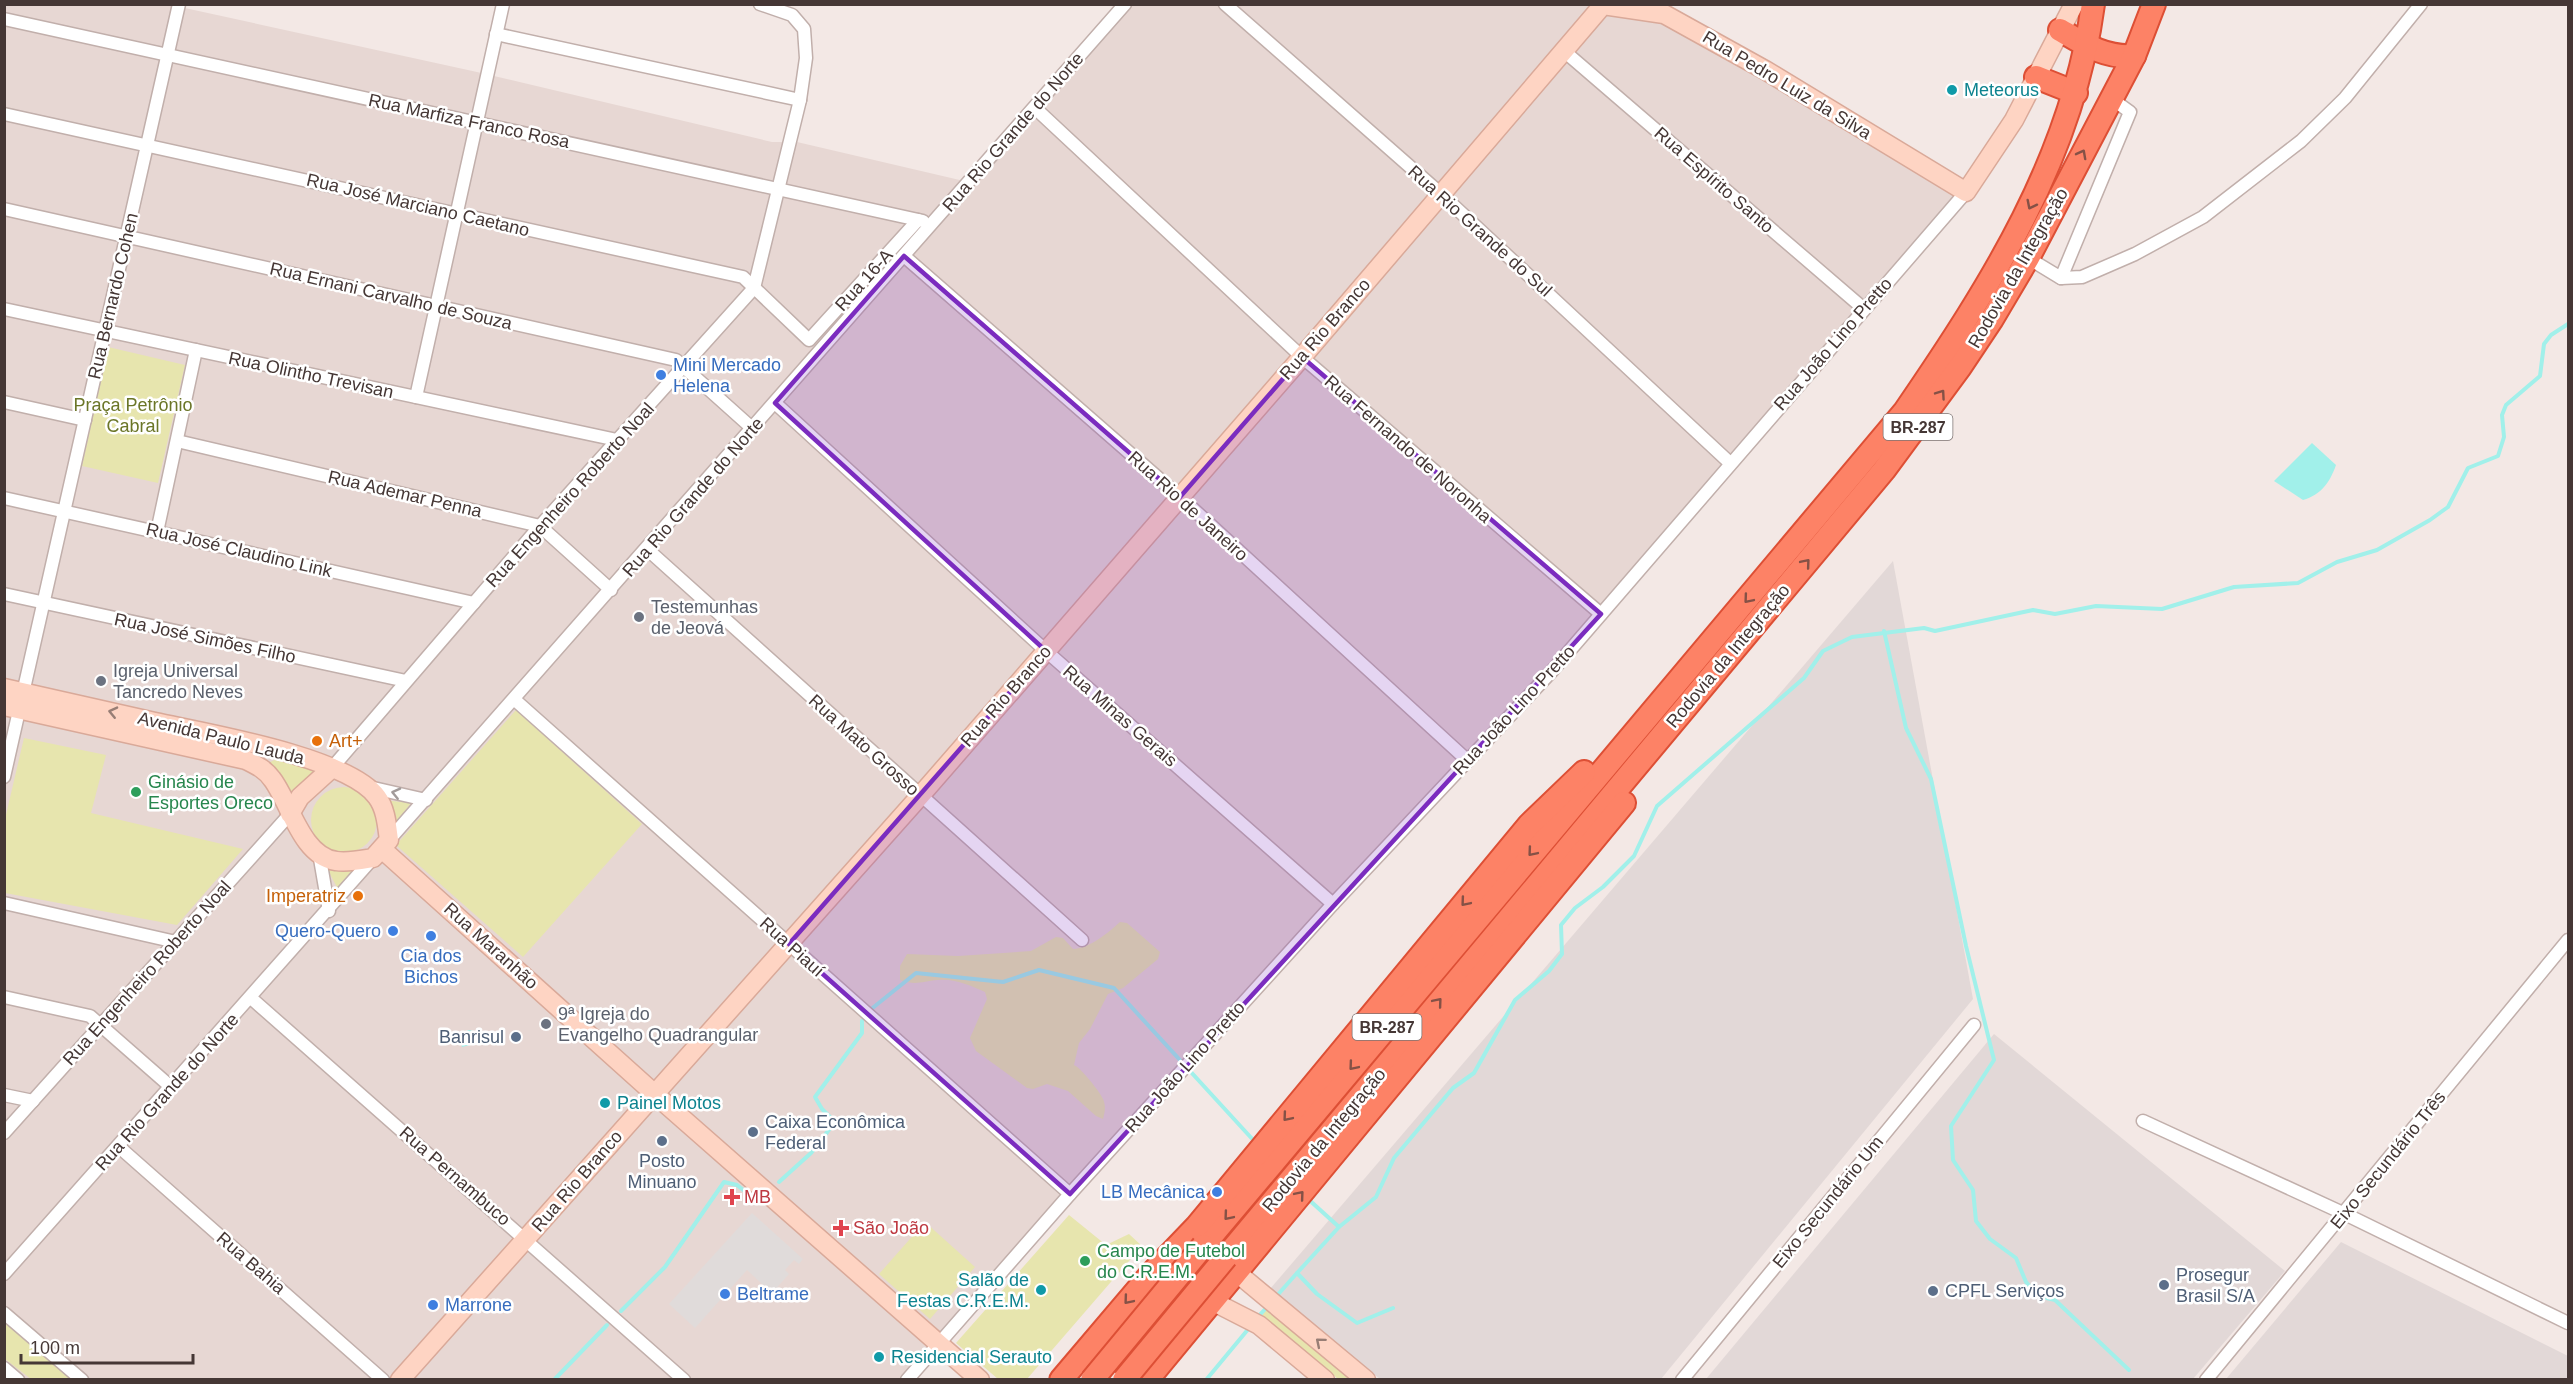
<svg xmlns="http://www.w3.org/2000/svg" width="2573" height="1384" font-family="Arial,sans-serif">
<rect width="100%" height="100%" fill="#f3e8e5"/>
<!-- residential -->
<path fill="#e7d7d3" d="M5,5H171L477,72L772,142H797L964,181L1125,5H1598L1664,14L1966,192L1638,571L907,1379L5,1380Z"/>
<!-- industrial -->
<g fill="#e2d8d7">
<path d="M1893,561L1973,999L1661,1379H1380L1270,1289Z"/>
<path d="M1994,1034L2285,1271L2193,1379H1706Z"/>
<path d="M2341,1242L2568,1356V1379H2226Z"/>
</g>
<!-- green -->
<g fill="#e7e5ae">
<path d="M108,347L185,365L158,483L82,466Z"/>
<path d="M516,710L642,824L523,957L396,845Z"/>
<path d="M24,738L106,755L91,813L243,849L177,925L5,893V819Z"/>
<path d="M279,758L317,771L292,799L268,763Z"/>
<circle cx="344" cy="820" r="33"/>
<path d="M383,800L411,803L395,824Z"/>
<path d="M324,863L359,869L339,891Z"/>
<path d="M1120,922L1127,923L1160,952L1158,959L1123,988L1108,994L1090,1029L1079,1043L1074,1065C1080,1067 1101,1093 1103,1099C1106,1106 1105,1112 1103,1119L1096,1116L1068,1091L1047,1084L1033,1089L1027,1088L976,1051L970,1038L987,999L985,992C972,986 954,978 938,980C922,981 917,986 900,980V966L907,954L958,956L1031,951L1056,937L1063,938L1073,949C1090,948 1108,933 1120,922Z"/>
<path d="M1069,1215L1106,1245L1129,1234L1142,1246L1027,1379H998L956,1343Z"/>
<path d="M925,1222L975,1267L930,1319L879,1274Z"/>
<path d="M1269,1306L1357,1379H1338L1262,1315Z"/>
<path d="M4,1322L75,1379H31L5,1359Z"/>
</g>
<!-- parking -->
<path fill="#e0dbda" d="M752,1213L803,1259L799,1264L794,1260L785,1270L789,1274L772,1293L747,1270L695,1328L669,1304Z"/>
<!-- water -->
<g fill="#a1f0ea">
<path d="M2312,443L2336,465C2330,482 2321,495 2303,500L2274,481Z"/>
<path d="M468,1030L480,1032L474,1044L462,1047L460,1039Z"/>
</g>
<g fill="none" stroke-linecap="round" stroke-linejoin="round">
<!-- stream -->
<g stroke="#a1f0ea" stroke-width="4">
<path d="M1884,631L1906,728L1931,779L1966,946L1994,1060L1951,1126L1953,1160L1973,1190L1976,1221L1990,1239L2016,1258L2026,1282L2038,1296L2055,1300L2129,1370"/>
<path d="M870,1010L916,973L1003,982L1039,970L1114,988L1255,1142"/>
<path d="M779,1182L811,1153L835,1122L822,1109L815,1097L862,1033V1021"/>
<path d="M1307,1198L1339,1227"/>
<path d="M1274,1299L1297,1273"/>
<path d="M1393,1308L1357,1323L1317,1294L1297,1273L1339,1227L1376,1197L1394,1158L1453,1088L1474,1073L1515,1000L1549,971L1562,954L1561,925L1575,908L1603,887L1634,856L1657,806L1804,678L1823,651L1852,637L1924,628L1935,631L2033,610L2055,614L2096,606L2162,609L2234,587L2298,583L2337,562L2377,550L2430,520L2448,507L2468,468L2498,456L2504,437L2502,415L2506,405L2540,376L2544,344L2551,335L2568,324"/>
<path d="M621,1311L665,1267L724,1182L737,1185L757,1201"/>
<path d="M1256,1319L1267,1307"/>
<path d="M554,1380L607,1325"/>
<path d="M1206,1380L1250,1327"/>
</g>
<defs>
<g id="street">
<path d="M1225,4L1441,194L1730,463"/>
<path d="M4,19L923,221"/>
<path d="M496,34L800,100"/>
<path d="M1564,51L1864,309"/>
<path d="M1035,108L1302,357L1601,614"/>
<path d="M4,114L743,277L809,340L918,220"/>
<path d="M4,209L676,360L753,429"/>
<path d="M904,256L1180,497L1468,761"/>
<path d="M2028,258L2061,278L2082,277L2135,254L2203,217L2301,141L2345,98L2421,4"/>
<path d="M2061,278L2130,112L2112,99"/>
<path d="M4,309L617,440"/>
<path d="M416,397L503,4"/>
<path d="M4,402L85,420"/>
<path d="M775,403L1046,651L1333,904"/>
<path d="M177,441L540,526L611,590"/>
<path d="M4,498L474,603"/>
<path d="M157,532L196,350"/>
<path d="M647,549L1082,940"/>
<path d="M4,594L406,681"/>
<path d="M515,700L1070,1194"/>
<path d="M332,768L540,526L754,288L800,100L806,58L804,29L792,15L760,4"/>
<path d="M4,777L179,4"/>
<path d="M369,787L426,800"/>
<path d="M389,840L1125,4"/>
<path d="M319,853L329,911"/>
<path d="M4,903L176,942"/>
<path d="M4,997L90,1016L171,1087"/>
<path d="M251,998L684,1380"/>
<path d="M4,1095L33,1101"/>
<path d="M2143,1121L2345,1214L2568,1323"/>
<path d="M4,1133L290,814"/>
<path d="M118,1146L383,1380"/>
<path d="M4,1274L373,858"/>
<path d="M4,1313L82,1380"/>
<path d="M4,1368L18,1380"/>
<path d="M907,1380L1070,1194L1333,904L1552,671L1966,192"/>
<path d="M1682,1380L1974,1025"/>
<path d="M2206,1380L2568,940"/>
</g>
<g id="secondary">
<path d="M4,688C55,699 105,711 155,722C205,733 348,757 377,797C386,809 387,826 389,840L373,858C361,860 348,863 336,861C301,856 290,802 272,779C265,769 256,765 246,760L4,706"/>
<path d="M290,814L300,797L332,768"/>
<path d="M383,850L667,1105L980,1380"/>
<path d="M1236,1272L1366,1380"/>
<path d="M1212,1301L1259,1325L1325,1380"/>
<path d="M400,1380L920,796L1302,357L1603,5L1664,14L1765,70L1966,192L2014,120L2074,4"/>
</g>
<g id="highway">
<path d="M2060,30C2084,44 2105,58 2134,56"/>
<path d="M2036,77L2076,93"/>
<path d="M1203,1246L1905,411C1990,287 2073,157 2093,4"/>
<path d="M1226,1257L1884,470L1960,367L1992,319L2028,258L2134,56L2154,4"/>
<path d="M1061,1380L1151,1274L1197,1226L1529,825L1584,772"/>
<path d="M1147,1380L1624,803"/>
</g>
</defs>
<!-- street casing -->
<use href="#street" stroke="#c1afab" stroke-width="15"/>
<!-- secondary casing -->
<use href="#secondary" stroke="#d9a999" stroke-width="21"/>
<!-- highway casing -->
<use href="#highway" stroke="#dd4f35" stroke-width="26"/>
<!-- street -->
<use href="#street" stroke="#fff" stroke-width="12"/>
<!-- secondary -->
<use href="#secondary" stroke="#fed4c3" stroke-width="18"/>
<!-- highway -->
<use href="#highway" stroke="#fd8266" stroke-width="22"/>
<defs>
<g id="highway-bridge">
<path d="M1092,1380L1203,1246"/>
<path d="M1124,1380L1226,1257"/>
</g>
</defs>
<!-- highway-bridge casing -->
<use href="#highway-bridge" stroke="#dd4f35" stroke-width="26" stroke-linecap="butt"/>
<!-- highway-bridge -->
<use href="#highway-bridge" stroke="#fd8266" stroke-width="22"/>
</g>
<!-- one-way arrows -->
<defs><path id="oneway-chevron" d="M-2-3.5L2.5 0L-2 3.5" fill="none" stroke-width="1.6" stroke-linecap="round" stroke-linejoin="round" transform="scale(1.5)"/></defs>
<g stroke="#855146">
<use href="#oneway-chevron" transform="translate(2082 154) rotate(-62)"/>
<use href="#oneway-chevron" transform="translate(2031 205) rotate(117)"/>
<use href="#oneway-chevron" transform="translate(1941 394) rotate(-55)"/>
<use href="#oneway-chevron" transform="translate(1806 563) rotate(-50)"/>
<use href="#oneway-chevron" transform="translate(1748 599) rotate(130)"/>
<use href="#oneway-chevron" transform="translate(1532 852) rotate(130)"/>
<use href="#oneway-chevron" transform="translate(1465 902) rotate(130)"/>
<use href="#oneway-chevron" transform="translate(1438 1002) rotate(-50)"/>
<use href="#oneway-chevron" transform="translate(1353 1066) rotate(130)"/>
<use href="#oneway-chevron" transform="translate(1287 1117) rotate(130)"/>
<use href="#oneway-chevron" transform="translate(1300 1195) rotate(-50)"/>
<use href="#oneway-chevron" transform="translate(1228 1216) rotate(130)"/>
<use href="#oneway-chevron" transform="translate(1128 1300) rotate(130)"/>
</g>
<g stroke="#987e75">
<use href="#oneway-chevron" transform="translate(113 712) rotate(-167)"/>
<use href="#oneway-chevron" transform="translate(1320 1342) rotate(-140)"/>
</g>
<use stroke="#a29b9a" href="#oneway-chevron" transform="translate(396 793) rotate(-167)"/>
<!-- marked area -->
<path fill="#7b2cbf" fill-opacity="0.2" stroke="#7b2cbf" stroke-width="4.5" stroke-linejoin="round" d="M904,256L1180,497L1302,357L1601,614L1070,1194L789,944L1046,651L775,403Z"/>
<!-- markers -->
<g fill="#0f9aa8" stroke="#fff" stroke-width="2">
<circle cx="1952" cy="90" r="6"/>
<circle cx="605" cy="1103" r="6"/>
<circle cx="1041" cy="1290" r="6"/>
<circle cx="879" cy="1357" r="6"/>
</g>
<g fill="#3f7fe0" stroke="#fff" stroke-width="2">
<circle cx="661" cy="375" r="6"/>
<circle cx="393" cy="931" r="6"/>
<circle cx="431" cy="936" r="6"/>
<circle cx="1217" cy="1192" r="6"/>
<circle cx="725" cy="1294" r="6"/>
<circle cx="433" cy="1305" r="6"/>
</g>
<g fill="#6b7280" stroke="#fff" stroke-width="2">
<circle cx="639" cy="617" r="6"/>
<circle cx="101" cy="681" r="6"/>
<circle cx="546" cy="1024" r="6"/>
</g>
<g fill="#e8710a" stroke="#fff" stroke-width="2">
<circle cx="317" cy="741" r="6"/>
<circle cx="358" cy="896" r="6"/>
</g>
<g fill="#2e9e5b" stroke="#fff" stroke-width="2">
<circle cx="136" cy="792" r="6"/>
<circle cx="1085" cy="1261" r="6"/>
</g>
<g fill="#5c6f8a" stroke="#fff" stroke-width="2">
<circle cx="516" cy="1037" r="6"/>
<circle cx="753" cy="1132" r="6"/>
<circle cx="662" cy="1141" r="6"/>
<circle cx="2164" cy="1285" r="6"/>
<circle cx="1933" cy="1291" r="6"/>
</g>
<g fill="#e0444e" stroke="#fff" stroke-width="2">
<path d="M729 1188h6v6h6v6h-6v6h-6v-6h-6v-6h6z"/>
<path d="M838 1219h6v6h6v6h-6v6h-6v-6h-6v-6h6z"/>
</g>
<g text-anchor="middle" stroke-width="5" stroke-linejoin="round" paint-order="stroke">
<!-- shield labels -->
<g fill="#fff" stroke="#7d7372" stroke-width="1.5">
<rect x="1883.5" y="414" width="69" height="26" rx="4.5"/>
<rect x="1352.5" y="1014" width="69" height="26" rx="4.5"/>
</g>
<g font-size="16" font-weight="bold" fill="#453735">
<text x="1918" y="433">BR-287</text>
<text x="1387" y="1033">BR-287</text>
</g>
<!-- street labels -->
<g font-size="18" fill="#453735" stroke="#fff">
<text transform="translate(1787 85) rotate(31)" y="6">Rua Pedro Luiz da Silva</text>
<text transform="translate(469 121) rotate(12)" y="6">Rua Marfiza Franco Rosa</text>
<text transform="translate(1013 132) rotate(-49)" y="6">Rua Rio Grande do Norte</text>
<text transform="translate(1714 180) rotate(41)" y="6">Rua Espírito Santo</text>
<text transform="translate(418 205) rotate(13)" y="6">Rua José Marciano Caetano</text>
<text transform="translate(1480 231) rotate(42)" y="6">Rua Rio Grande do Sul</text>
<text transform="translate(2018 268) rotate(-60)" y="6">Rodovia da Integração</text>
<text transform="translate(864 280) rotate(-48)" y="6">Rua 16-A</text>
<text transform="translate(113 296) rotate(-77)" y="6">Rua Bernardo Cohen</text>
<text transform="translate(391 296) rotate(13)" y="6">Rua Ernani Carvalho de Souza</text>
<text transform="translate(1325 329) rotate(-49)" y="6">Rua Rio Branco</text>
<text transform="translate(1833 344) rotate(-49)" y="6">Rua João Lino Pretto</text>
<text transform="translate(311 375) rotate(12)" y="6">Rua Olintho Trevisan</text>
<text transform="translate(1408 449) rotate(41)" y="6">Rua Fernando de Noronha</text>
<text transform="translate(405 494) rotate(13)" y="6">Rua Ademar Penna</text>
<text transform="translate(570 495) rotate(-48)" y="6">Rua Engenheiro Roberto Noal</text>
<text transform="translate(693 497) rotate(-49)" y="6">Rua Rio Grande do Norte</text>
<text transform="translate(1188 506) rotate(42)" y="6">Rua Rio de Janeiro</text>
<text transform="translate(239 550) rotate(13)" y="6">Rua José Claudino Link</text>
<text transform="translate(205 638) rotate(12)" y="6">Rua José Simões Filho</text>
<text transform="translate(1728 656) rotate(-50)" y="6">Rodovia da Integração</text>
<text transform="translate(1006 696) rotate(-49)" y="6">Rua Rio Branco</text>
<text transform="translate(1514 710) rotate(-47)" y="6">Rua João Lino Pretto</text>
<text transform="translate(1120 716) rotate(41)" y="6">Rua Minas Gerais</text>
<text transform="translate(221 738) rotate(14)" y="6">Avenida Paulo Lauda</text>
<text transform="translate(864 745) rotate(42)" y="6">Rua Mato Grosso</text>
<text transform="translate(491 946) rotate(42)" y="6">Rua Maranhão</text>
<text transform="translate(792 947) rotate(42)" y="6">Rua Piauí</text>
<text transform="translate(147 973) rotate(-48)" y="6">Rua Engenheiro Roberto Noal</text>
<text transform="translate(1185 1067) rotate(-48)" y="6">Rua João Lino Pretto</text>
<text transform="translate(167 1092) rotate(-48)" y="6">Rua Rio Grande do Norte</text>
<text transform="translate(1324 1140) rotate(-50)" y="6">Rodovia da Integração</text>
<text transform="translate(2388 1160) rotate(-51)" y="6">Eixo Secundário Três</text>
<text transform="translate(455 1176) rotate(41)" y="6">Rua Pernambuco</text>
<text transform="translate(577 1181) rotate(-49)" y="6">Rua Rio Branco</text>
<text transform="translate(1828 1202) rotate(-51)" y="6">Eixo Secundário Um</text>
<text transform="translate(251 1263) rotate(41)" y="6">Rua Bahia</text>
</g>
<!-- culture labels -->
<g font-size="18" fill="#0d838f" stroke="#fff" text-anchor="start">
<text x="1964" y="96">Meteorus</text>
<text x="617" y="1109">Painel Motos</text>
<text x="1029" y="1286" text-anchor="end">Salão de<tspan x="1029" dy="21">Festas C.R.E.M.</tspan></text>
<text x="891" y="1363">Residencial Serauto</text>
</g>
<!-- shop labels -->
<g font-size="18" fill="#366cbe" stroke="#fff" text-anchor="start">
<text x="673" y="371">Mini Mercado<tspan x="673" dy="21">Helena</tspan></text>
<text x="381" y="937" text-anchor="end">Quero-Quero</text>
<text x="431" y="962" text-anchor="middle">Cia dos<tspan x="431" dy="21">Bichos</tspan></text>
<text x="1205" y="1198" text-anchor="end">LB Mecânica</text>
<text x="737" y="1300">Beltrame</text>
<text x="445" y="1311">Marrone</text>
</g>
<!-- park labels -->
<g font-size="18" fill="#6b7628" stroke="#fff">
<text x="133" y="411">Praça Petrônio<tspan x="133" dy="21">Cabral</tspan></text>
</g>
<!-- worship labels -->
<g font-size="18" fill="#5b616d" stroke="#fff" text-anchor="start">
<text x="651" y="613">Testemunhas<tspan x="651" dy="21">de Jeová</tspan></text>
<text x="113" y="677">Igreja Universal<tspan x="113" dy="21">Tancredo Neves</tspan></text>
<text x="558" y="1020">9ª Igreja do<tspan x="558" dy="21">Evangelho Quadrangular</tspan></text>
</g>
<!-- food labels -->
<g font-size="18" fill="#c56008" stroke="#fff" text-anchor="start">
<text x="329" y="747">Art+</text>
<text x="346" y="902" text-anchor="end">Imperatriz</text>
</g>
<!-- leisure labels -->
<g font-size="18" fill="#27864d" stroke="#fff" text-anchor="start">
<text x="148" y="788">Ginásio de<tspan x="148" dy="21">Esportes Oreco</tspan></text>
<text x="1097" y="1257">Campo de Futebol<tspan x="1097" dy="21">do C.R.E.M.</tspan></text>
</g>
<!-- service labels -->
<g font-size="18" fill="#4e5e75" stroke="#fff" text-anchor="start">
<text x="504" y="1043" text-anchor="end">Banrisul</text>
<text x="765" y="1128">Caixa Econômica<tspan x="765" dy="21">Federal</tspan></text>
<text x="662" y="1167" text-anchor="middle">Posto<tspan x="662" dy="21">Minuano</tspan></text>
<text x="2176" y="1281">Prosegur<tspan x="2176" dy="21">Brasil S/A</tspan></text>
<text x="1945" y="1297">CPFL Serviços</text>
</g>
<!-- health labels -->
<g font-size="18" fill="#be3a42" stroke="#fff" text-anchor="start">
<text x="744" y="1203">MB</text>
<text x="853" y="1234">São João</text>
</g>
</g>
<!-- border -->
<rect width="2573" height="1384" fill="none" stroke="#453735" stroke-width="12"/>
<!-- scale -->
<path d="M21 1354v9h172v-9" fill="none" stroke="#453735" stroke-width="3"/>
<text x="30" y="1354" font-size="18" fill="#453735" stroke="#ffffff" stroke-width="4.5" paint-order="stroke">100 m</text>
</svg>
